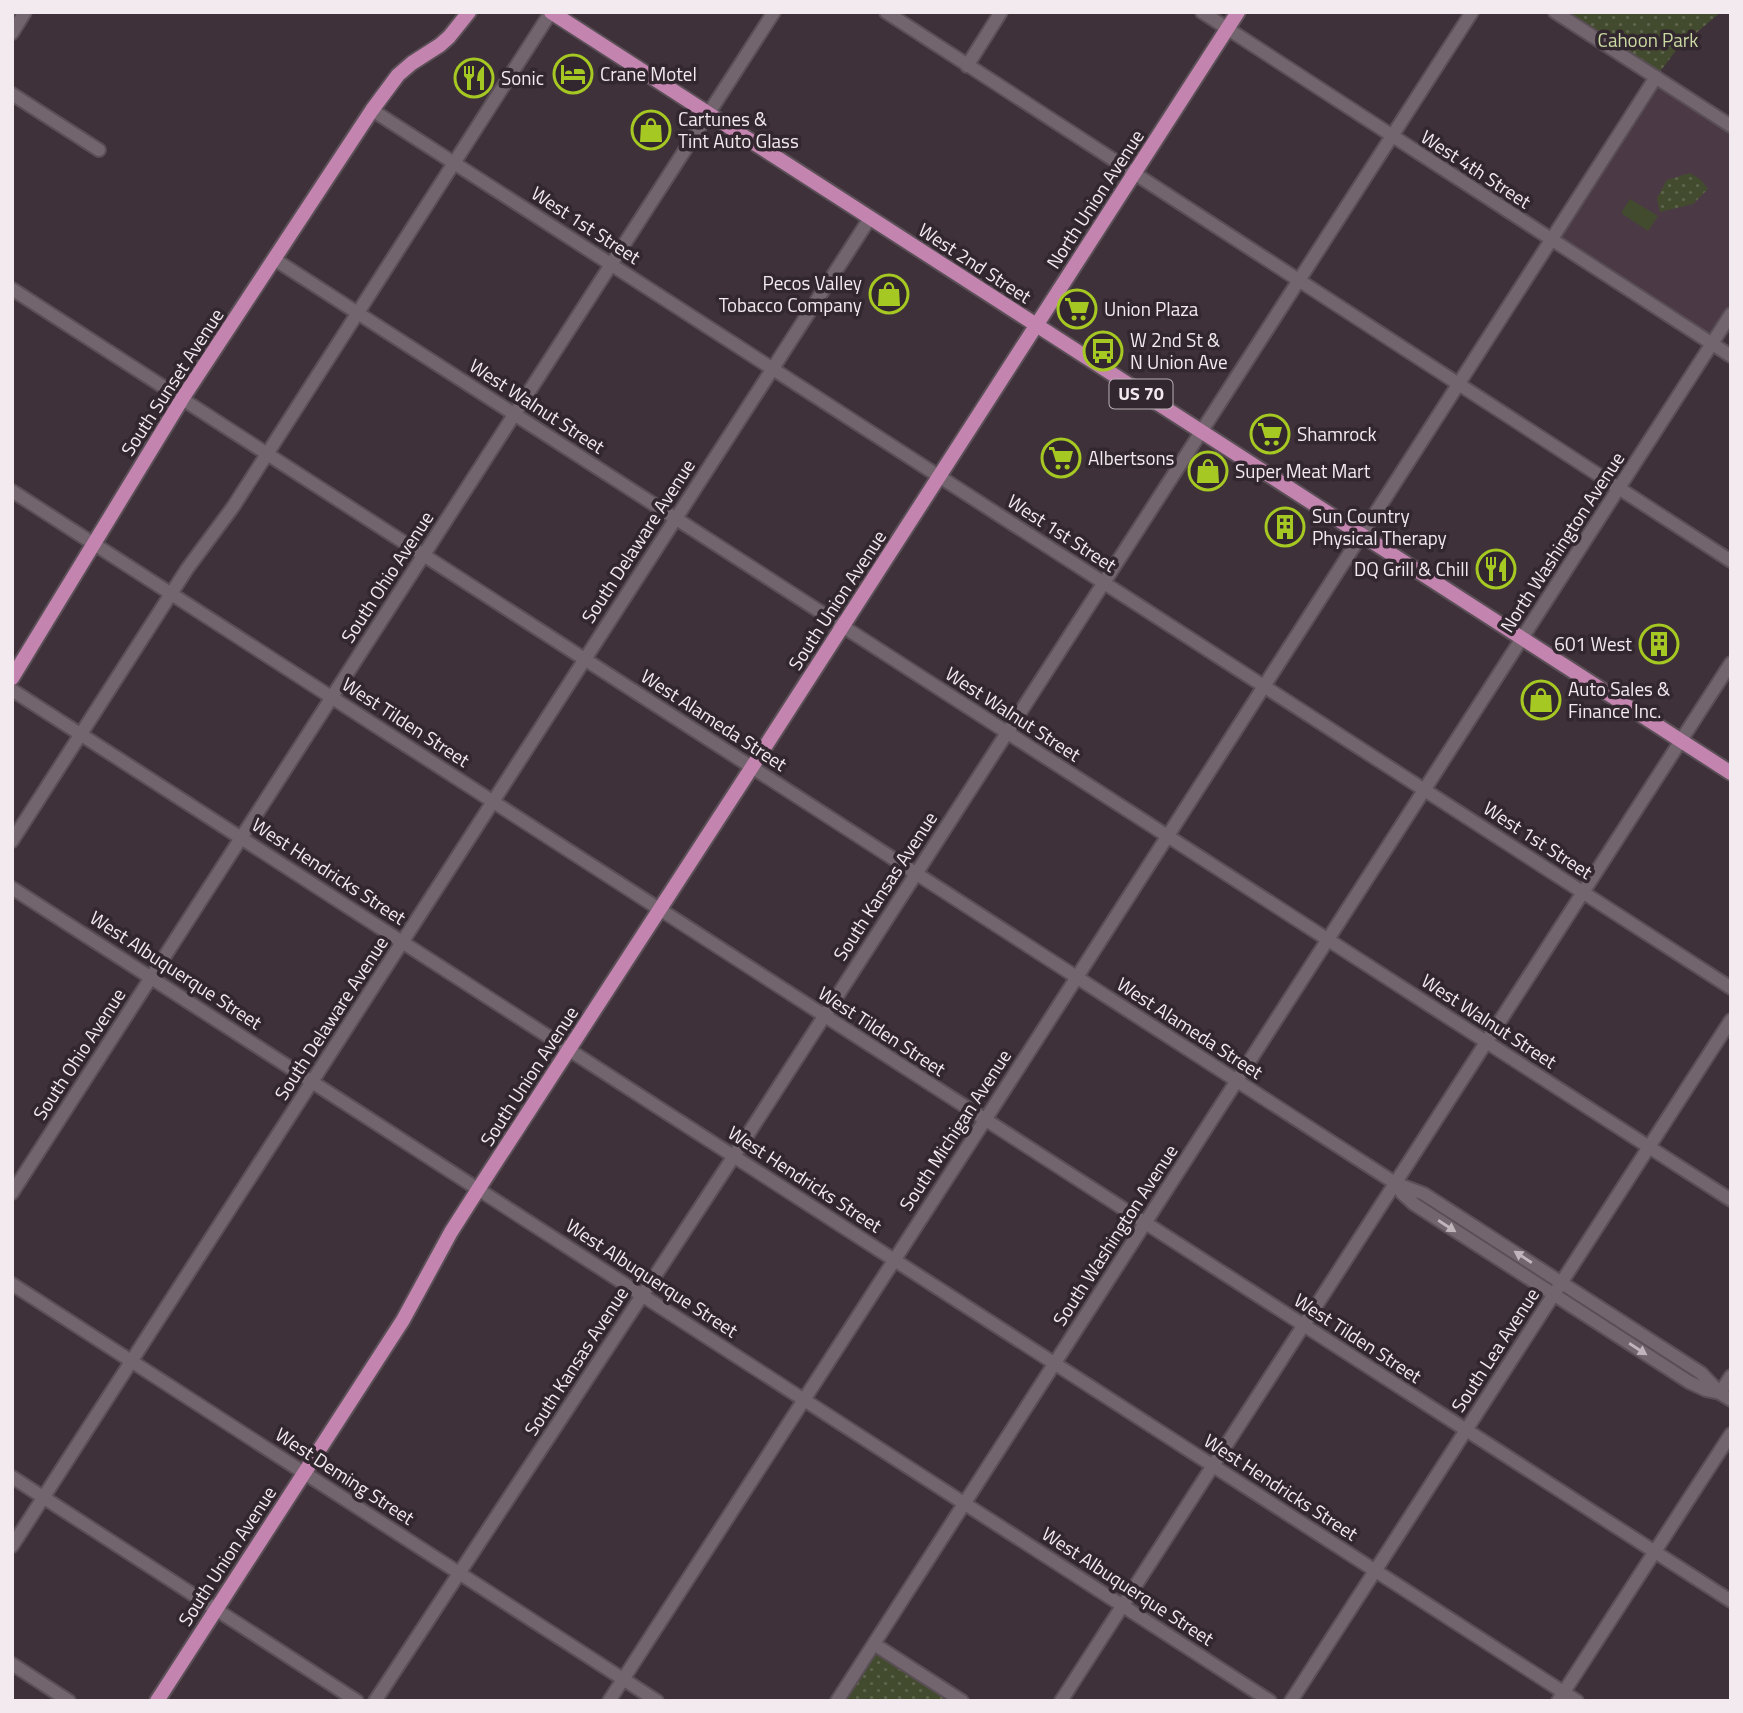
<svg xmlns="http://www.w3.org/2000/svg" width="1743" height="1713" font-family="'Titillium Web',sans-serif">
<defs>
<pattern id="grass-dots" width="8" height="8" patternUnits="userSpaceOnUse" patternTransform="scale(1.75)"><rect width="8" height="8" fill="#434b2f"/><path d="M2 2h.1M6 6h.1" fill="none" stroke="#5f654d" stroke-width="1.8" stroke-linecap="round"/></pattern>
</defs>
<rect width="100%" height="100%" fill="#3e3139"/>
<!-- built -->
<path fill="#4b3a45" d="M1656,77L1731,126V314L1712,344L1551,240Z"/>
<!-- grass -->
<g fill="url(#grass-dots)">
<path d="M1555,12H1721L1677,49L1656,77Z"/>
<path d="M1690,173L1701,180L1708,189L1693,204L1660,212L1657,198L1667,180Z"/>
<path d="M874,1644L962,1701H837Z"/>
</g>
<!-- garden -->
<path fill="#434b2f" d="M1630,199L1658,216L1648,231L1621,213Z"/>
<g fill="none" stroke-linecap="round" stroke-linejoin="round">
<defs>
<g id="minor">
<path d="M886,12L1731,561"/>
<path d="M1202,12L1731,356"/>
<path d="M1555,12L1731,126"/>
<path d="M12,33L25,12"/>
<path d="M967,66L1001,12"/>
<path d="M12,94L99,150"/>
<path d="M372,110L1731,988"/>
<path d="M274,259L1731,1200"/>
<path d="M12,289L1395,1183L1424,1194L1701,1373L1720,1393L1731,1400"/>
<path d="M12,491L1731,1601"/>
<path d="M12,690L1577,1701"/>
<path d="M12,841L187,569L233,507L551,12"/>
<path d="M12,888L1270,1701"/>
<path d="M1395,1183L1402,1193L1414,1204L1689,1382L1706,1390L1720,1393"/>
<path d="M12,1193L774,12"/>
<path d="M12,1284L657,1701"/>
<path d="M1720,1393L1731,1376"/>
<path d="M12,1477L357,1701"/>
<path d="M12,1546L870,218"/>
<path d="M874,1644L962,1701"/>
<path d="M12,1664L69,1701"/>
<path d="M375,1701L734,1156L1472,12"/>
<path d="M609,1701L985,1120L1656,77"/>
<path d="M837,1701L1731,314"/>
<path d="M1061,1701L1731,663"/>
<path d="M1291,1701L1731,1020"/>
<path d="M1558,1701L1731,1434"/>
</g>
<g id="major">
<path d="M551,12L1731,773"/>
<path d="M12,678L182,399L372,110L398,75L412,63L440,45L449,37L469,12"/>
<path d="M157,1701L403,1320L451,1232L479,1188L752,767L1238,12"/>
</g>
</defs>
<!-- minor casing -->
<use href="#minor" stroke="#5a4f56" stroke-width="16"/>
<!-- major casing -->
<use href="#major" stroke="#5a4f56" stroke-width="18"/>
<!-- minor -->
<use href="#minor" stroke="#73656e" stroke-width="12"/>
<!-- major -->
<use href="#major" stroke="#c384af" stroke-width="14"/>
</g>
<!-- one-way arrows -->
<defs><path id="oneway-solid" d="M-6-.8H1V-3.2L6.5 0L1 3.2V.8H-6Z" transform="scale(1.75)"/></defs>
<g fill="#bfb5bb">
<use href="#oneway-solid" transform="translate(1447 1226) rotate(33)"/>
<use href="#oneway-solid" transform="translate(1523 1257) rotate(-147)"/>
<use href="#oneway-solid" transform="translate(1638 1349) rotate(33)"/>
</g>
<!-- icons -->
<defs>
<symbol id="hotel-ring" viewBox="-11 -11 22 22"><circle r="9.5" fill="#33272f" stroke="#a6c822" stroke-width="1.5"/><path d="M-6-4.5h1.5V1H6V5H4.5V3h-9V5H-6ZM-4 0a1.8 1.8 0 1 1 3.6 0ZM.5 0V-2.5h3Q6-2.5 6 0Z" fill="#a6c822"/></symbol>
<symbol id="restaurant-ring" viewBox="-11 -11 22 22"><circle r="9.5" fill="#33272f" stroke="#a6c822" stroke-width="1.5"/><path d="M-5-6h1v4h1v-4h1v4h1v-4h1v5L-1.5 .5V6h-2V.5L-5-1ZM5-6V6H3V1.5H1.5Q1.5-4 5-6Z" fill="#a6c822"/></symbol>
<symbol id="shop-ring" viewBox="-11 -11 22 22"><circle r="9.5" fill="#33272f" stroke="#a6c822" stroke-width="1.5"/><path d="M-5-2.5h2.3a2.7 3.5 0 0 1 5.4 0H5L5.5 6h-11ZM-1.5-2.5h3a1.5 2.3 0 0 0-3 0Z" fill="#a6c822"/></symbol>
<symbol id="supermarket-ring" viewBox="-11 -11 22 22"><circle r="9.5" fill="#33272f" stroke="#a6c822" stroke-width="1.5"/><path d="M-6-5.5h2.5l.6 2H6L4.5 2H-2.5L-4.4-4H-6ZM-1.5 3.2a1.3 1.3 0 1 0 .1 0ZM3 3.2a1.3 1.3 0 1 0 .1 0Z" fill="#a6c822"/></symbol>
<symbol id="bus-ring" viewBox="-11 -11 22 22"><circle r="9.5" fill="#33272f" stroke="#a6c822" stroke-width="1.5"/><path d="M-5-6H5V4H4V6H2V4H-2V6H-4V4H-5ZM-3.5-4V0h7V-4ZM-3.5 1.2v1.5H-2V1.2ZM2 1.2v1.5H3.5V1.2Z" fill="#a6c822"/></symbol>
<symbol id="building-ring" viewBox="-11 -11 22 22"><circle r="9.5" fill="#33272f" stroke="#a6c822" stroke-width="1.5"/><path d="M-4-6H4V6H1V3H-1V6H-4ZM-2.5-4.3h1.7v1.8h-1.7ZM.8-4.3h1.7v1.8H.8ZM-2.5-1h1.7V.8h-1.7ZM.8-1h1.7V.8H.8Z" fill="#a6c822"/></symbol>
</defs>
<g fill-rule="evenodd">
<use href="#hotel-ring" x="551" y="52" width="44" height="44"/>
<use href="#restaurant-ring" x="452" y="56" width="44" height="44"/>
<use href="#shop-ring" x="629" y="108" width="44" height="44"/>
<use href="#shop-ring" x="867" y="272" width="44" height="44"/>
<use href="#supermarket-ring" x="1055" y="287" width="44" height="44"/>
<use href="#bus-ring" x="1081" y="329" width="44" height="44"/>
<use href="#supermarket-ring" x="1248" y="412" width="44" height="44"/>
<use href="#supermarket-ring" x="1039" y="436" width="44" height="44"/>
<use href="#shop-ring" x="1186" y="449" width="44" height="44"/>
<use href="#building-ring" x="1263" y="505" width="44" height="44"/>
<use href="#restaurant-ring" x="1474" y="547" width="44" height="44"/>
<use href="#building-ring" x="1637" y="622" width="44" height="44"/>
<use href="#shop-ring" x="1519" y="678" width="44" height="44"/>
</g>
<g text-anchor="middle" stroke-width="7" stroke-linejoin="round" paint-order="stroke">
<!-- shield labels -->
<rect fill="#33272f" stroke="#b9b0b5" stroke-width="2" x="1109.5" y="379.5" width="63" height="29" rx="5"/>
<g font-size="18" font-weight="bold" fill="#f2eaef">
<text x="1141" y="400">US 70</text>
</g>
<!-- park labels -->
<g font-size="19" fill="#c9daa2" stroke="#33272f">
<text x="1648" y="47">Cahoon Park</text>
</g>
<!-- poi labels -->
<g font-size="19" fill="#f2eaef" stroke="#33272f" text-anchor="start">
<text x="600" y="81">Crane Motel</text>
<text x="501" y="85">Sonic</text>
<text x="678" y="126">Cartunes &amp;<tspan x="678" dy="22">Tint Auto Glass</tspan></text>
<text x="862" y="290" text-anchor="end">Pecos Valley<tspan x="862" dy="22">Tobacco Company</tspan></text>
<text x="1104" y="316">Union Plaza</text>
<text x="1130" y="347">W 2nd St &amp;<tspan x="1130" dy="22">N Union Ave</tspan></text>
<text x="1297" y="441">Shamrock</text>
<text x="1088" y="465">Albertsons</text>
<text x="1235" y="478">Super Meat Mart</text>
<text x="1312" y="523">Sun Country<tspan x="1312" dy="22">Physical Therapy</tspan></text>
<text x="1469" y="576" text-anchor="end">DQ Grill &amp; Chill</text>
<text x="1632" y="651" text-anchor="end">601 West</text>
<text x="1568" y="696">Auto Sales &amp;<tspan x="1568" dy="22">Finance Inc.</tspan></text>
</g>
<!-- street labels -->
<g font-size="19" fill="#f2eaef" stroke="#33272f">
<text transform="translate(1476 169) rotate(33)" y="7">West 4th Street</text>
<text transform="translate(1095 199) rotate(-57)" y="7">North Union Avenue</text>
<text transform="translate(586 225) rotate(33)" y="7">West 1st Street</text>
<text transform="translate(975 263) rotate(33)" y="7">West 2nd Street</text>
<text transform="translate(172 382) rotate(-57)" y="7">South Sunset Avenue</text>
<text transform="translate(537 406) rotate(33)" y="7">West Walnut Street</text>
<text transform="translate(1062 533) rotate(33)" y="7">West 1st Street</text>
<text transform="translate(638 541) rotate(-57)" y="7">South Delaware Avenue</text>
<text transform="translate(1562 542) rotate(-57)" y="7">North Washington Avenue</text>
<text transform="translate(387 577) rotate(-57)" y="7">South Ohio Avenue</text>
<text transform="translate(837 600) rotate(-57)" y="7">South Union Avenue</text>
<text transform="translate(1013 714) rotate(33)" y="7">West Walnut Street</text>
<text transform="translate(714 720) rotate(33)" y="7">West Alameda Street</text>
<text transform="translate(406 722) rotate(33)" y="7">West Tilden Street</text>
<text transform="translate(1538 840) rotate(33)" y="7">West 1st Street</text>
<text transform="translate(329 871) rotate(33)" y="7">West Hendricks Street</text>
<text transform="translate(885 886) rotate(-57)" y="7">South Kansas Avenue</text>
<text transform="translate(176 970) rotate(33)" y="7">West Albuquerque Street</text>
<text transform="translate(331 1018) rotate(-57)" y="7">South Delaware Avenue</text>
<text transform="translate(1489 1021) rotate(33)" y="7">West Walnut Street</text>
<text transform="translate(1190 1028) rotate(33)" y="7">West Alameda Street</text>
<text transform="translate(882 1031) rotate(33)" y="7">West Tilden Street</text>
<text transform="translate(79 1054) rotate(-57)" y="7">South Ohio Avenue</text>
<text transform="translate(529 1076) rotate(-57)" y="7">South Union Avenue</text>
<text transform="translate(955 1130) rotate(-57)" y="7">South Michigan Avenue</text>
<text transform="translate(805 1179) rotate(33)" y="7">West Hendricks Street</text>
<text transform="translate(1115 1235) rotate(-57)" y="7">South Washington Avenue</text>
<text transform="translate(652 1278) rotate(33)" y="7">West Albuquerque Street</text>
<text transform="translate(1358 1338) rotate(33)" y="7">West Tilden Street</text>
<text transform="translate(1495 1350) rotate(-57)" y="7">South Lea Avenue</text>
<text transform="translate(576 1361) rotate(-57)" y="7">South Kansas Avenue</text>
<text transform="translate(345 1476) rotate(33)" y="7">West Deming Street</text>
<text transform="translate(1281 1487) rotate(33)" y="7">West Hendricks Street</text>
<text transform="translate(227 1556) rotate(-57)" y="7">South Union Avenue</text>
<text transform="translate(1128 1586) rotate(33)" y="7">West Albuquerque Street</text>
</g>
</g>
<!-- border -->
<rect width="1743" height="1713" fill="none" stroke="#f2eaef" stroke-width="28"/>
</svg>
